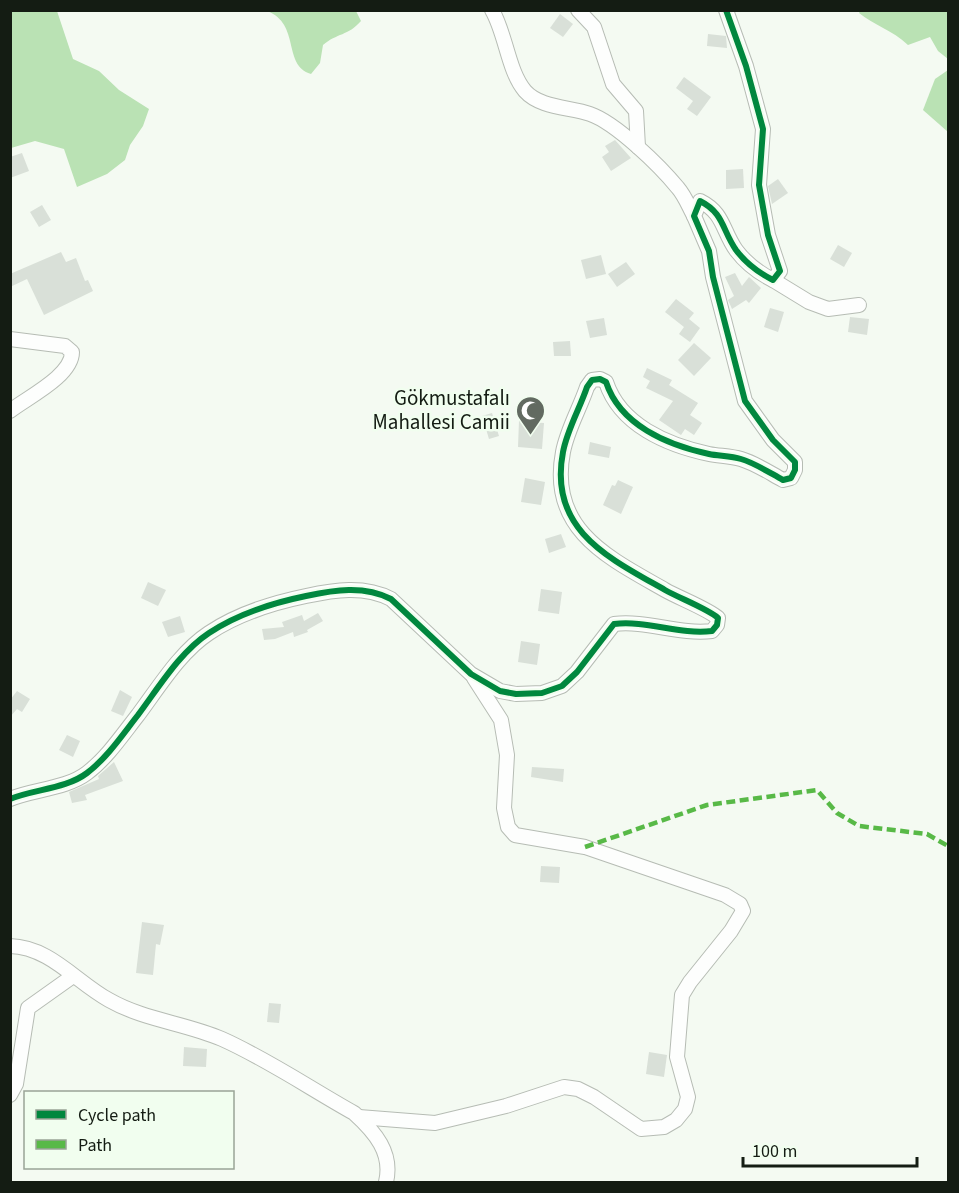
<svg xmlns="http://www.w3.org/2000/svg" width="959" height="1193" font-family="'Source Sans 3',sans-serif">
<rect width="100%" height="100%" fill="#f4faf2"/>
<!-- forest -->
<g fill="#bae2b4">
<path d="M11,10L57,11L73,59L99,71L119,90L149,109L143,126L130,145L125,160L107,174L77,187L64,149L35,141L11,148Z"/>
<path d="M267,11H356L361,21C348,36 337,33 323,45L320,63L311,74C282,65 301,24 267,11Z"/>
<path d="M860,11H948V59L938,51L930,37L908,45C892,30 874,25 859,13Z"/>
<path d="M948,70V132L923,110L935,79Z"/>
</g>
<!-- building -->
<g fill="#d9e0d8">
<path d="M560,14L573,24L563,37L550,28Z"/>
<path d="M708,34L726,36L727,48L707,46Z"/>
<path d="M684,77L711,97L697,116L687,109L693,101L676,88Z"/>
<path d="M615,140L631,158L611,171L602,157L609,152L605,146Z"/>
<path d="M22,153L29,171L10,178V157Z"/>
<path d="M743,169L744,188L726,189V170Z"/>
<path d="M778,179L788,193L772,204L768,186Z"/>
<path d="M42,205L51,220L39,227L30,212Z"/>
<path d="M838,245L852,253L844,267L830,259Z"/>
<path d="M61,252L66,262L76,258L85,281L88,280L93,291L44,315L27,279L10,287V274Z"/>
<path d="M601,255L606,274L586,279L581,260Z"/>
<path d="M626,262L635,274L617,287L608,274Z"/>
<path d="M735,273L742,286L749,277L761,288L749,303L746,300L732,309L728,300L734,296L725,277Z"/>
<path d="M676,299L694,313L689,319L700,328L690,342L679,334L684,327L665,312Z"/>
<path d="M770,308L784,312L778,332L764,327Z"/>
<path d="M850,317L869,319L867,335L848,332Z"/>
<path d="M604,318L607,335L590,338L586,321Z"/>
<path d="M570,341L571,356H554L553,342Z"/>
<path d="M694,343L711,358L694,376L678,360Z"/>
<path d="M647,368L672,380L669,385L698,403L690,415L702,423L694,435L685,429L681,435L659,420L673,401L646,388L650,381L643,377Z"/>
<path d="M492,413L499,436L489,439L482,416Z"/>
<path d="M519,421L544,423L542,449L518,447Z"/>
<path d="M590,442L611,447L609,458L588,454Z"/>
<path d="M525,478L545,482L541,505L521,502Z"/>
<path d="M618,480L633,487L621,514L603,505L612,485L615,486Z"/>
<path d="M561,534L566,547L549,553L545,539Z"/>
<path d="M148,582L166,590L158,606L141,598Z"/>
<path d="M541,589L562,592L559,614L538,611Z"/>
<path d="M318,613L323,621L307,630L308,632L294,637L293,632L275,639L264,640L262,629L284,627L282,622L302,615L304,621Z"/>
<path d="M180,616L185,632L168,637L162,622Z"/>
<path d="M521,641L540,644L537,665L518,662Z"/>
<path d="M120,690L132,697L123,716L111,711Z"/>
<path d="M17,691L30,699L22,712L17,709L10,717V700Z"/>
<path d="M67,735L80,741L73,757L59,750Z"/>
<path d="M114,762L123,781L85,795L87,800L72,803L69,792L99,779L98,776Z"/>
<path d="M532,767L564,769L563,782L531,777Z"/>
<path d="M541,866L560,867L559,883L540,882Z"/>
<path d="M142,922L164,925L160,945L156,944L153,975L136,973Z"/>
<path d="M269,1003L281,1004L279,1023L267,1022Z"/>
<path d="M184,1047L207,1049L206,1067L183,1066Z"/>
<path d="M649,1052L667,1055L664,1077L646,1074Z"/>
</g>
<g fill="none" stroke-linecap="round" stroke-linejoin="round">
<defs>
<g id="street">
<path d="M492,10C506,34 508,71 525,91C540,108 570,107 590,114C616,123 660,166 678,188C685,196 689,207 694,216"/>
<path d="M578,10L594,27L613,84L636,111L638,147"/>
<path d="M773,280L809,302L828,309L859,305"/>
<path d="M10,339L65,346L72,352C72,376 28,397 10,411"/>
<path d="M10,799C34,789 66,789 87,773C107,758 123,734 138,715C159,687 180,652 209,633C239,613 272,603 306,596C334,590 364,585 391,599L471,674L500,691L516,694L542,693L562,686L577,672L614,624C647,620 679,635 712,631L717,625L718,618C708,609 679,598 665,590C609,558 548,530 563,452C567,430 580,408 587,387L592,380L600,379L606,382C620,425 667,445 709,454C719,456 731,456 741,459C755,463 770,473 783,480L791,478L795,470V462L773,440L745,401L713,277L709,251L694,216L700,201C724,213 722,230 736,250C745,262 759,273 773,280L780,271L768,235L759,185L763,129L746,66L726,10"/>
<path d="M10,946C50,947 76,982 109,1000C144,1020 185,1023 222,1039C267,1059 311,1089 354,1113C375,1132 393,1153 386,1182"/>
<path d="M10,1095L16,1084L28,1008L73,976"/>
<path d="M359,1117L435,1123L506,1106L564,1087L578,1089L594,1097L641,1129L664,1127L676,1120L685,1109L688,1097L677,1057L682,995L690,982L731,931L743,911L740,904L725,895L585,847L515,835L508,827L504,808L507,755L501,720L474,678"/>
</g>
</defs>
<!-- street casing -->
<use href="#street" stroke="#b6bcb4" stroke-width="16"/>
<!-- street -->
<use href="#street" stroke="#fdfefd" stroke-width="14"/>
<!-- quiet -->
<path stroke="#58b947" stroke-width="4.5" stroke-dasharray="9 4.5" stroke-linecap="butt" d="M585,847L707,805L817,790L837,813L859,826L927,834L948,846"/>
<defs>
<path id="cycleway" d="M10,799C34,789 66,789 87,773C107,758 123,734 138,715C159,687 180,652 209,633C239,613 272,603 306,596C334,590 364,585 391,599L471,674L500,691L516,694L542,693L562,686L577,672L614,624C647,620 679,635 712,631L717,625L718,618C708,609 679,598 665,590C609,558 548,530 563,452C567,430 580,408 587,387L592,380L600,379L606,382C620,425 667,445 709,454C719,456 731,456 741,459C755,463 770,473 783,480L791,478L795,470V462L773,440L745,401L713,277L709,251L694,216L700,201C724,213 722,230 736,250C745,262 759,273 773,280L780,271L768,235L759,185L763,129L746,66L726,10"/>
</defs>
<!-- cycleway casing -->
<use href="#cycleway" stroke="#f1feef" stroke-width="10"/>
<!-- cycleway -->
<use href="#cycleway" stroke="#00873e" stroke-width="6"/>
</g>
<!-- icons -->
<defs>
<symbol id="mosque-pin" viewBox="-11 -11 22 30"><path d="M0 17L-7.5 6A9.5 9.5 0 1 1 7.5 6Z" fill="#626a61" stroke="#f1feef"/><path d="M3.5-4.9A6 6 0 1 0 3.5 4.9A5 5 0 1 1 3.5-4.9Z" fill="#fff"/></symbol>
</defs>
<g fill-rule="evenodd">
<use href="#mosque-pin" x="514" y="394" width="33" height="45"/>
</g>
<g text-anchor="middle" stroke-width="5" stroke-linejoin="round" paint-order="stroke">
<!-- poi labels -->
<g font-size="21" fill="#141c13" stroke="#f1feef" text-anchor="end">
<text x="510" y="405">Gökmustafalı<tspan x="510" dy="24">Mahallesi Camii</tspan></text>
</g>
</g>
<!-- border -->
<rect width="959" height="1193" fill="none" stroke="#141c13" stroke-width="24"/>
<!-- legend -->
<rect x="24" y="1091" width="210" height="78" fill="#f1feef" stroke="#99a497" stroke-width="1.5"/>
<rect x="36" y="1110" width="30" height="9" fill="#00873e" stroke="#99a497" stroke-width="1.5"/>
<text x="78" y="1121" font-size="18" fill="#141c13">Cycle path</text>
<rect x="36" y="1140" width="30" height="9" fill="#58b947" stroke="#99a497" stroke-width="1.5"/>
<text x="78" y="1151" font-size="18" fill="#141c13">Path</text>
<!-- scale -->
<path d="M743 1157v9h174v-9" fill="none" stroke="#141c13" stroke-width="3"/>
<text x="752" y="1157" font-size="18" fill="#141c13" stroke="#f1feef" stroke-width="4.5" paint-order="stroke">100 m</text>
</svg>
